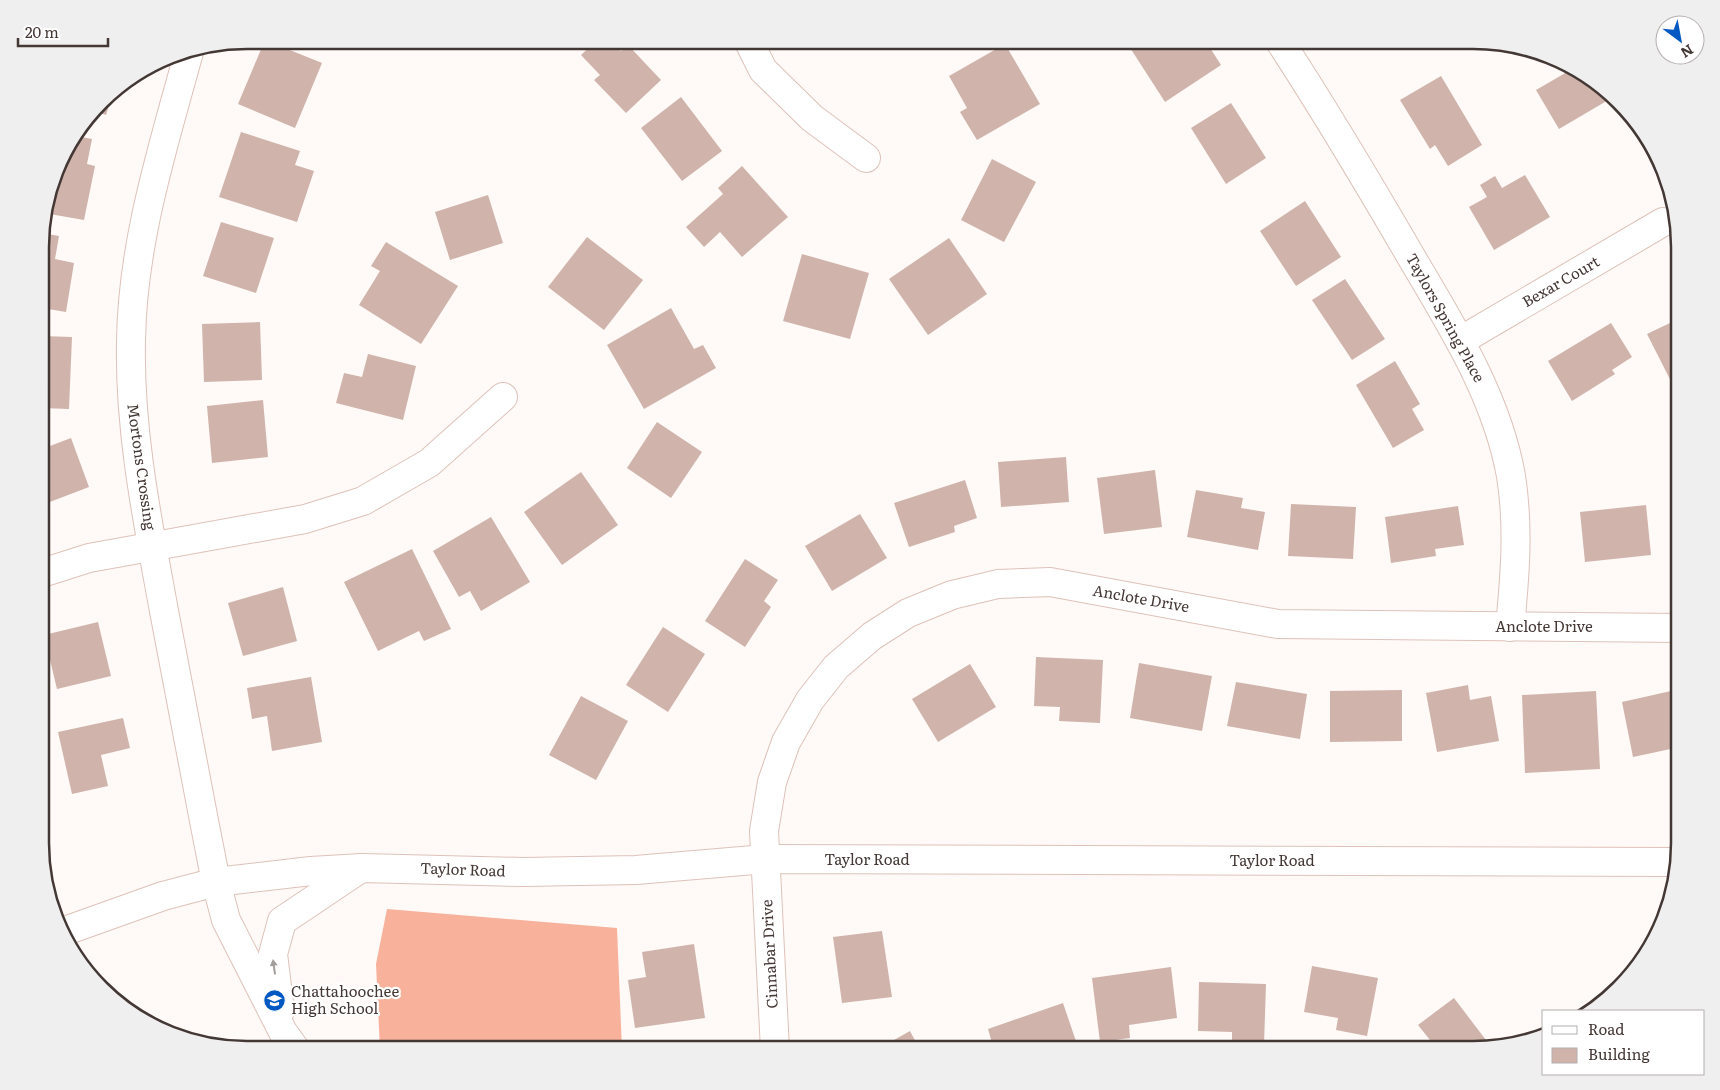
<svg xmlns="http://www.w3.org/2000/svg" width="1720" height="1090" font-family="Literata,serif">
<rect width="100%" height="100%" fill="#fff9f7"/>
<!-- forest -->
<path fill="#f8b19b" d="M387,909L617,928L622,1050H380L376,964Z"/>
<!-- building -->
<g fill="#d0b4ab">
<path d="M265,40L322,63L295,128L238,104Z"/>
<path d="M597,40H611L621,51L628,45L661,80L626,113L594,80L600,75L581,55Z"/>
<path d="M828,40H862V44L829,45Z"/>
<path d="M1131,40H1205L1221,65L1165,102L1127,43Z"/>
<path d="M1005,44L1040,104L977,140L960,112L967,108L949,76Z"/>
<path d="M1574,68L1588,75L1610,99L1559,129L1536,90Z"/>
<path d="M1441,76L1482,145L1448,166L1435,145L1430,149L1400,100Z"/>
<path d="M114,89L106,115L95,111L110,92Z"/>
<path d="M681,97L722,151L682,181L641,128Z"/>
<path d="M1231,103L1266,158L1226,184L1191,128Z"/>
<path d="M241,132L300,151L295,165L314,171L297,222L219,197Z"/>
<path d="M76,136L92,139L87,164L95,166L84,220L44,213L62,155Z"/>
<path d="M992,159L1036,182L1004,242L961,220Z"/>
<path d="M742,166L788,217L742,257L720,232L704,247L686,227L723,194L718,188Z"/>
<path d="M1525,175L1550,217L1494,250L1469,207L1487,197L1480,185L1495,176L1502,188Z"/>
<path d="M488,195L503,243L450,260L435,212Z"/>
<path d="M1305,201L1341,257L1296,286L1260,231Z"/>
<path d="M221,222L274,238L256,293L203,276Z"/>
<path d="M42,233L59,236L55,259L74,263L66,312L42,308Z"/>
<path d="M587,237L643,280L604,330L548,287Z"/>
<path d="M949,238L987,294L928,335L889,279Z"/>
<path d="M386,242L458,286L421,344L359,305L380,271L371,266Z"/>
<path d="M802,254L869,273L850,339L783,321Z"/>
<path d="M1345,279L1385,339L1352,360L1312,300Z"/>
<path d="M671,308L694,349L703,345L716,368L644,409L607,345Z"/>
<path d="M260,322L262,380L204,382L202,324Z"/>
<path d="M1672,322L1677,334L1680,333V399L1647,334Z"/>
<path d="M1611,323L1632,357L1612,370L1615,374L1572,401L1548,361Z"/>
<path d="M42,336L72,337L69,409L42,408Z"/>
<path d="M368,354L416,366L403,420L336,403L344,373L362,377Z"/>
<path d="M1395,361L1420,404L1412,409L1424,430L1393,448L1356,385Z"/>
<path d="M263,400L268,457L212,463L207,406Z"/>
<path d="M657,422L702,452L671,498L627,468Z"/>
<path d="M71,438L89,487L42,505V449Z"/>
<path d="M1066,457L1069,502L1001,507L998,462Z"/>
<path d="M1155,470L1162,527L1104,534L1097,478Z"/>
<path d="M581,472L618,525L562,565L524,512Z"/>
<path d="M965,480L977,518L954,526L955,532L909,547L894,503Z"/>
<path d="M1196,490L1243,498L1241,508L1265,512L1258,550L1187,537Z"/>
<path d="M1291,504L1356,507L1353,559L1288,556Z"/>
<path d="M1646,505L1651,555L1585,562L1580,512Z"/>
<path d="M1458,506L1464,545L1435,549L1436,556L1391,563L1385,517Z"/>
<path d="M860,514L887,558L832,591L805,546Z"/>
<path d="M491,517L530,582L481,611L470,591L459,597L433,551Z"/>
<path d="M412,549L451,629L424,641L419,631L378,651L344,582Z"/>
<path d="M745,559L778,580L764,601L771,607L745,647L705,621Z"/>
<path d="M283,587L297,641L243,656L228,603Z"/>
<path d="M98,622L111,676L57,689L44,635Z"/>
<path d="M663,627L705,654L668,712L626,685Z"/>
<path d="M1036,657L1103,660L1100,723L1059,721L1060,707L1034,706Z"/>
<path d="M1139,663L1212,676L1202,731L1130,718Z"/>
<path d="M970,664L996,707L938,742L912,699Z"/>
<path d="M311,677L322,742L272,751L267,716L252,719L247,688Z"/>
<path d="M1236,682L1307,694L1300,739L1227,726Z"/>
<path d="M1468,685L1470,700L1491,696L1499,741L1437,752L1426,693Z"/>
<path d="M1680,689V747L1633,757L1622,702Z"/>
<path d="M1402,690V741L1330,742V691Z"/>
<path d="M1596,691L1600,769L1525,773L1522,695Z"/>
<path d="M581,696L628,721L596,780L549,755Z"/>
<path d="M123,718L130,748L101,755L108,786L72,794L58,732Z"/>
<path d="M882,931L892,997L842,1003L833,937Z"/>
<path d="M694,944L705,1018L635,1028L628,980L646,977L642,952Z"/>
<path d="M1312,966L1378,978L1367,1036L1336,1030L1338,1018L1304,1012Z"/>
<path d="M1171,967L1177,1018L1129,1025L1130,1038L1100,1042L1092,978Z"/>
<path d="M1199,982L1266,984L1264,1045H1232V1032L1198,1031Z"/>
<path d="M1454,998L1492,1048L1438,1050L1418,1025Z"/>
<path d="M1063,1003L1079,1050H994L988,1029Z"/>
<path d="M910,1031L920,1050H876Z"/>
<path d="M699,1041L700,1050H637V1049Z"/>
</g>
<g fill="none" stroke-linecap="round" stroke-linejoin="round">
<defs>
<g id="minor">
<path d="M748,40L763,70L812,118L866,158"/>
<path d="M1279,40C1326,112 1370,186 1413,260C1453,328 1497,397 1511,476C1519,527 1515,575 1510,627"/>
<path d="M189,52C163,147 132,243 131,342C129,432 148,523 164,611C182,702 198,792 216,882L226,920L283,1032L296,1050"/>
<path d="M1460,341L1663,222"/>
<path d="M42,573L89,558L305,519L363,501L429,463L503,397"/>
<path d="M65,931L163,896L216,882L311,871L362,868L523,872L636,870L766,859L1678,862"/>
<path d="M280,1011L273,954L282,921L361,868"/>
<path d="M775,1050L764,831L772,782L786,742L810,700L836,667L872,636L908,613L952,595L998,584L1050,582L1278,624L1680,628"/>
</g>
</defs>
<!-- minor casing -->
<use href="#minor" stroke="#dec2b9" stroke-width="30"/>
<!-- minor -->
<use href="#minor" stroke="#fff" stroke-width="28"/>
</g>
<!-- one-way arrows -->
<defs><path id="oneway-solid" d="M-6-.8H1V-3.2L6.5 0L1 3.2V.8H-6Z" transform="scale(1.25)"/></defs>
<use fill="#a29c9a" href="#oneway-solid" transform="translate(274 967) rotate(-98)"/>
<!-- icons -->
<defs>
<symbol id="school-disc" viewBox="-11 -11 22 22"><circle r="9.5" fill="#0059c2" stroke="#fff"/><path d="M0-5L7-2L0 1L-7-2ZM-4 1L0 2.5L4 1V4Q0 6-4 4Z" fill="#fff"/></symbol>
</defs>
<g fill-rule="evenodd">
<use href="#school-disc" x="262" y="988" width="25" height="25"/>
</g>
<g text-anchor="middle" stroke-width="4.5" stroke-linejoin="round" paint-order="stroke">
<!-- street labels -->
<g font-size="15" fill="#443835" stroke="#fff">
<text transform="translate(1561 282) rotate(-30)" y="5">Bexar Court</text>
<text transform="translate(1445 318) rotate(61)" y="5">Taylors Spring Place</text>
<text transform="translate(141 467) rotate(82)" y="5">Mortons Crossing</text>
<text transform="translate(1141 599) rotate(10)" y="5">Anclote Drive</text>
<text x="1544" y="632">Anclote Drive</text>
<text x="867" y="865">Taylor Road</text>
<text x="1272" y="866">Taylor Road</text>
<text transform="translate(463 870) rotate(2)" y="5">Taylor Road</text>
<text transform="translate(770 954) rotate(-93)" y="5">Cinnabar Drive</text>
</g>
<!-- poi labels -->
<g font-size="15" fill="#443835" stroke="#fff" text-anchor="start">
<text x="291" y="997">Chattahoochee<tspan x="291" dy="17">High School</tspan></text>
</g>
</g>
<!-- crop -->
<path d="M0 0H1720V1090H0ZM247 49H1473A198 198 0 0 1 1671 247V843A198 198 0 0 1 1473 1041H247A198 198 0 0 1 49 843V247A198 198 0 0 1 247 49Z" fill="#f0efef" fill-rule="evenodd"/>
<path fill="none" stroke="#443835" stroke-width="2.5" d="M247 49H1473A198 198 0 0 1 1671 247V843A198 198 0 0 1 1473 1041H247A198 198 0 0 1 49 843V247A198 198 0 0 1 247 49Z"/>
<!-- legend -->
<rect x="1542" y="1010" width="162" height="65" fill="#ffffff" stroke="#b4afae"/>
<rect x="1552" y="1026" width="25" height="8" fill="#ffffff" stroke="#b4afae"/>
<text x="1588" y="1035" font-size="15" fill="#443835">Road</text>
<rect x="1552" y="1048" width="25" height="15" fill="#d0b4ab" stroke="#b4afae"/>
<text x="1588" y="1060" font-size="15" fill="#443835">Building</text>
<!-- north arrow -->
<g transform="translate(1680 40) rotate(148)"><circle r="24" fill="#ffffff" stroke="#b4afae"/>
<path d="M0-4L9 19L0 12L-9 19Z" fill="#0059c2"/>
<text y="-8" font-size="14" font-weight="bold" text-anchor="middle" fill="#443835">N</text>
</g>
<!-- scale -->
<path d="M18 38v8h90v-8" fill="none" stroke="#443835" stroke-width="2.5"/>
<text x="25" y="38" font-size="15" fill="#443835" stroke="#ffffff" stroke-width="4" paint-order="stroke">20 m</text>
</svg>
